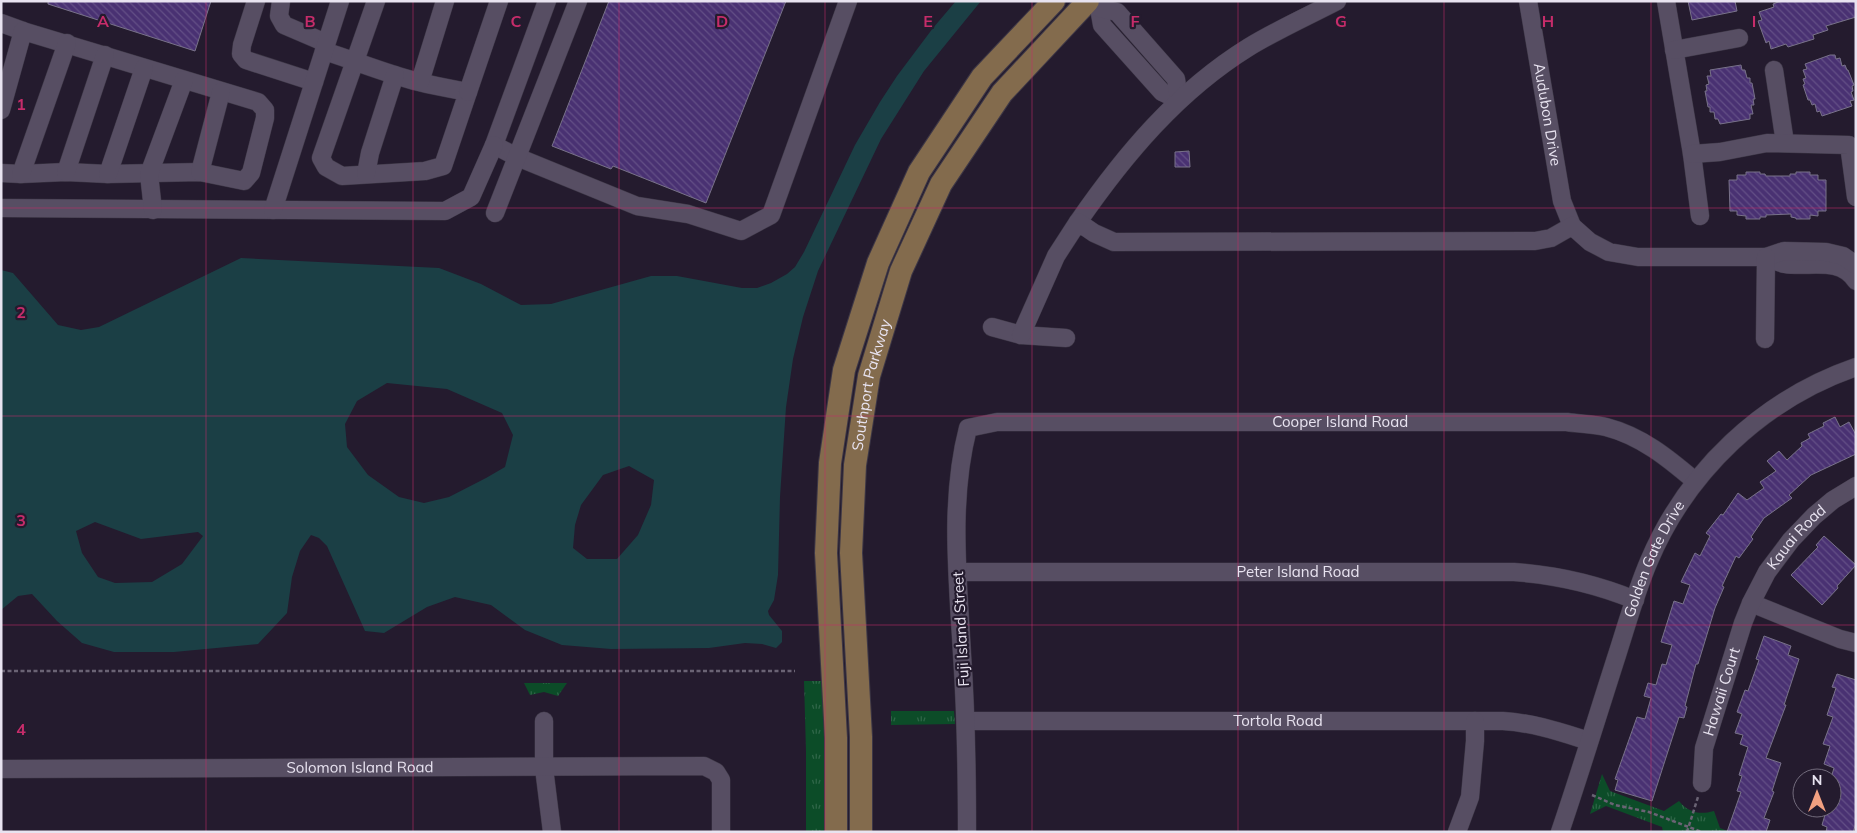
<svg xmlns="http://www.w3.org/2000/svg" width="1857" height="833" font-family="Mulish,sans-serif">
<defs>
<pattern id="park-tufts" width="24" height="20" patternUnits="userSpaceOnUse" patternTransform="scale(1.25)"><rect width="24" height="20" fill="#0c4c28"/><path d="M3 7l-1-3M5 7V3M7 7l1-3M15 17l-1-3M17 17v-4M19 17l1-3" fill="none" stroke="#2f6648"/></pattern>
<pattern id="building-back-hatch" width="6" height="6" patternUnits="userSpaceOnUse" patternTransform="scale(1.25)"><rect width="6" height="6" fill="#493172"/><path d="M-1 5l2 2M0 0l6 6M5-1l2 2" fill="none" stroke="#634f86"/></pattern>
</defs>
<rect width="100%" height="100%" fill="#241b2e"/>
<!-- park -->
<g fill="url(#park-tufts)">
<path d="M804,681H822L825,722V832H806V751Z"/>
<path d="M524,683H567L558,696L544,692L530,695Z"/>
<path d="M891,711H954L955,724L891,725Z"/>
<path d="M1602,774L1610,791L1664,811L1679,801C1689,813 1700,815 1714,811L1720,828L1730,832H1663L1662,827L1606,806L1590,814Z"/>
</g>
<!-- water -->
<path fill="#1b3f45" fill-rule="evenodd" d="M956,1H981L924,71L881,139L818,271L803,317L793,359L786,407L780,497L778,575L774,600L768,611L769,615L782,631V642L776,648L762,644L745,643L709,648L611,649L562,645L525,630L491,605L455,597L427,607L384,633L365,631L327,546L319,538L311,535L300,551L292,577L287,613L258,644L174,652H114L82,643L57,621L32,594L18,596L1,610V270L13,273L58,325L81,330L99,327L241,258L439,268L481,284L521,305L551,304L651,276H677L742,288H757L771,283L787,274L795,267L804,252L855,145L880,102L897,76L933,28ZM387,383L447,389L502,413L513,435L505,467L486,478L449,497L424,503L399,497L368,475L347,447L345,424L357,401ZM629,466L654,480L651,505L638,535L617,559H587L573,548L575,525L581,505L603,475ZM95,522L141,539L198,532L203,536L182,564L152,582L115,583L98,577L82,553L76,531Z"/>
<!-- building -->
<g fill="url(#building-back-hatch)" stroke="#787289">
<path d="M48,1H211L195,51L48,4Z"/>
<path d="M609,1H786L706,203L613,166L611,169L552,146Z"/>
<path d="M1688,1H1735L1737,11L1692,20Z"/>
<path d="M1781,1H1856V17L1826,26L1828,30L1813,35L1814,39L1788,47L1786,44L1771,49L1769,41L1766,43L1758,21L1762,20L1759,12L1774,7L1773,4Z"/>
<path d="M1830,55H1835L1836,59L1840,58L1842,66L1845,65L1847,70H1848L1854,85L1852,86L1853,91L1851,92L1854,100L1850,101L1852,106L1822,116L1820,111L1817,112L1815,104L1812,105L1810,100H1808L1803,85L1805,84L1803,79L1806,78L1803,70L1807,69L1805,64Z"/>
<path d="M1741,65L1742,70H1745L1747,78H1750V83H1752L1755,99H1753L1754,105H1751L1753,114H1750V119L1720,124L1718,119H1715L1714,112H1710V107H1708L1705,91H1707L1706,85L1709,84L1707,76H1711L1710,70Z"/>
<path d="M1189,151L1190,167H1175V152Z"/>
<path d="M1746,172H1760V174H1765L1766,176H1790V174H1796V172H1810V175H1818V180H1826V211H1818V216L1810,215V219H1796V218L1791,217V214L1766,215V217H1760V219H1746V216L1737,215V211H1730L1729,180H1737V175H1746Z"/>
<path d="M1835,417L1840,427L1849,422L1856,435V454L1811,475L1789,495L1792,498L1764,518L1751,537L1753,539L1739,558L1736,556L1722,586L1724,587L1715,608L1698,664H1696L1685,706L1687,707L1684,718L1679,717L1652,801L1615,790L1618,780L1615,779L1637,717L1645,719L1651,698L1644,696L1648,683L1656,685L1662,664L1666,665L1672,645L1661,642L1674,601L1683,604L1690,585L1681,582L1695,553L1700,556L1710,536L1706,533L1721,514L1723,515L1738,493L1747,500L1764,488L1760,482L1776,471L1767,461L1779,451L1787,460L1802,446L1801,443L1810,438L1808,434L1824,426L1823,423Z"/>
<path d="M1824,536L1856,565L1837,586L1838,588L1822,605L1791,575L1818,547L1816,545Z"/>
<path d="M1764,636L1791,646L1788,655L1799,659L1784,705H1786L1766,758L1781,763L1772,791L1774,792L1764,818L1770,820L1766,832H1727L1741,792L1737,791L1742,776L1739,775L1748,747L1740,744L1743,735L1735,733L1742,714L1737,712L1745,690L1748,691L1759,660L1756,659Z"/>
<path d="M1837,674L1856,680V823L1853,832H1826L1827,827L1822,825L1827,808H1832V792L1837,780L1831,778L1834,768L1824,764L1830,746L1823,744L1833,717L1827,715L1836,688L1832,687Z"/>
</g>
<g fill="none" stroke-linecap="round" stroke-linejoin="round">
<defs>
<g id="minor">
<path d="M256,1L242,45L241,54L246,60L314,82"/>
<path d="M281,1L279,16L284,25L326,43"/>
<path d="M547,1L494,145L517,157L637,206L688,214L741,231L771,215L848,1"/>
<path d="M1093,1L1099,8L1102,25L1162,92L1179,100"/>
<path id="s1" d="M1528,1L1562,201L1572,226"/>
<path d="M1666,1L1692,154L1700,216"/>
<path d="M1099,8L1117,12L1176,79L1179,100"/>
<path d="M1,23L23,31"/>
<path d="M1674,50L1739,38"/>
<path d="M324,51C356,61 387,74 419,82C435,86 452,89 468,92L443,166L425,171L342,176L326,167L321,158L376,1"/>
<path d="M1774,70L1785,143"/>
<path d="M420,82L445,1"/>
<path d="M468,92L499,1"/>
<path d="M1,110L23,31L258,102L265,110V118L251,173L244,181L200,172L108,174L66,172L21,174L1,173"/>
<path d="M1692,154L1720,152L1767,143L1849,145L1856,197"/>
<path d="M66,172L105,55"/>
<path d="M200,172L221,92"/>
<path d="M21,174L67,43"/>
<path d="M108,174L144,68"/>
<path d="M366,174L370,153L395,75"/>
<path d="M1,208L445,211L471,197L494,145"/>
<path d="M153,210L149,174L184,80"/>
<path d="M273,210L340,1"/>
<path d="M495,213L578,1"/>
<path d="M1078,222C1125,154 1178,91 1249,47C1277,30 1308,16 1337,1"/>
<path d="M1766,257C1772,259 1779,263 1785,264C1809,268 1840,256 1856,281"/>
<path d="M992,327L1021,335L1066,338"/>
<path d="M1021,335L1056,256L1078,222L1094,233L1114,242L1535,241L1551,238L1572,226L1590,242L1609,252L1638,257H1766L1784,251L1826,252L1843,256L1856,265"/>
<path d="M1765,339L1766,257"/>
<path id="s2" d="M958,572H1514C1556,575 1596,584 1635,600"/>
<path d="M1751,603L1840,639L1856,643"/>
<path d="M544,721V768L552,832"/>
<path id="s3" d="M966,721H1503C1534,723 1560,732 1589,741"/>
<path id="s4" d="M1,769L704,766L716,772L721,780V832"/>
<path id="s5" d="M1702,783L1704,748L1743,623L1751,603L1767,572L1791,540L1814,516L1833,500L1856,486"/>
<path id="s6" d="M967,832C967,772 966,713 962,654C958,579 949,501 968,428L997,422H1567C1580,424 1594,424 1606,427C1641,436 1668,458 1695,481"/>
<path d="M1457,832L1470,797L1475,741V721"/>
<path id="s7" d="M1560,832C1580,773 1598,714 1617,655C1627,624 1636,591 1649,561C1687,471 1763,399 1856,367"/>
</g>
<g id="major">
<path d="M836,832V738L826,553L830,463L844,370L878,263L919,172L982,77L1054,1"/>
<path id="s8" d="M861,832V737L851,553L855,465L869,376L901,271L941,184L1002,93L1088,1"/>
</g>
</defs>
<!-- minor casing -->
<use href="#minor" stroke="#3d3746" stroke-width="19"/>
<!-- major casing -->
<use href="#major" stroke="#3d3746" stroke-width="24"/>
<!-- path -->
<g stroke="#6a6374" stroke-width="2.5" stroke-dasharray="4 2.5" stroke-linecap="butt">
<path d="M1,671H795"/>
<path d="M1592,795L1615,805L1649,812L1702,832"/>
<path d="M1687,832L1698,797"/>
</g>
<!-- minor -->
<use href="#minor" stroke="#574e63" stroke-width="18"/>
<!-- major -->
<use href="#major" stroke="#836b4d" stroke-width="22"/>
</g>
<!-- grid -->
<path fill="none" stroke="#c62c6a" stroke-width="1" stroke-opacity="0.55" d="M206,1V832M413,1V832M619,1V832M825,1V832M1032,1V832M1238,1V832M1444,1V832M1651,1V832M1,208H1856M1,416H1856M1,625H1856"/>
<g text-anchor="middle" stroke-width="4.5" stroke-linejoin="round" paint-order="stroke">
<!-- street labels -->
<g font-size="15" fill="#e8e3f0" stroke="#241b2e">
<text dy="5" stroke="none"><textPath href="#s1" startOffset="115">Audubon Drive</textPath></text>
<text dy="5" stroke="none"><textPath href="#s8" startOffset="449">Southport Parkway</textPath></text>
<text dy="5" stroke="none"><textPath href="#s6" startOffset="778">Cooper Island Road</textPath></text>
<text dy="5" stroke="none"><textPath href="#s5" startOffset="268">Kauai Road</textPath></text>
<text dy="5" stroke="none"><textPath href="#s7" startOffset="289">Golden Gate Drive</textPath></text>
<text dy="5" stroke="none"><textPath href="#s2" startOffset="340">Peter Island Road</textPath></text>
<text transform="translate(961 629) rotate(-93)" y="5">Fuji Island Street</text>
<text dy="5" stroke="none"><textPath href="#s5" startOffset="94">Hawaii Court</textPath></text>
<text dy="5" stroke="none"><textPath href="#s3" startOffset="312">Tortola Road</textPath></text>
<text dy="5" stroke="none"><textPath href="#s4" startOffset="359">Solomon Island Road</textPath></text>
</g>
</g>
<g font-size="16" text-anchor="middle" font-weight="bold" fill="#c62c6a" stroke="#241b2e" stroke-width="4.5" stroke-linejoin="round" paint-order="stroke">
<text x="103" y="27">A</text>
<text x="310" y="27">B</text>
<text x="516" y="27">C</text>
<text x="722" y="27">D</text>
<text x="928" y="27">E</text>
<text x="1135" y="27">F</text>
<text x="1341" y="27">G</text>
<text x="1548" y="27">H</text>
<text x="1754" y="27">I</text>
<text x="21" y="110">1</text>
<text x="21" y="318">2</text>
<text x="21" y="526">3</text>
<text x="21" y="735">4</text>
</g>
<!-- border -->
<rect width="1857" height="833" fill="none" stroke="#e8e3f0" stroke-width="5"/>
<!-- north arrow -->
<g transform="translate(1817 793)"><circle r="24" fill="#241b2e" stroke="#726b7c"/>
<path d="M0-4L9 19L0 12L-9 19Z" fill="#f2a081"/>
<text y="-8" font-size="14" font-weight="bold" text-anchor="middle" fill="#e8e3f0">N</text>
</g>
</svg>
